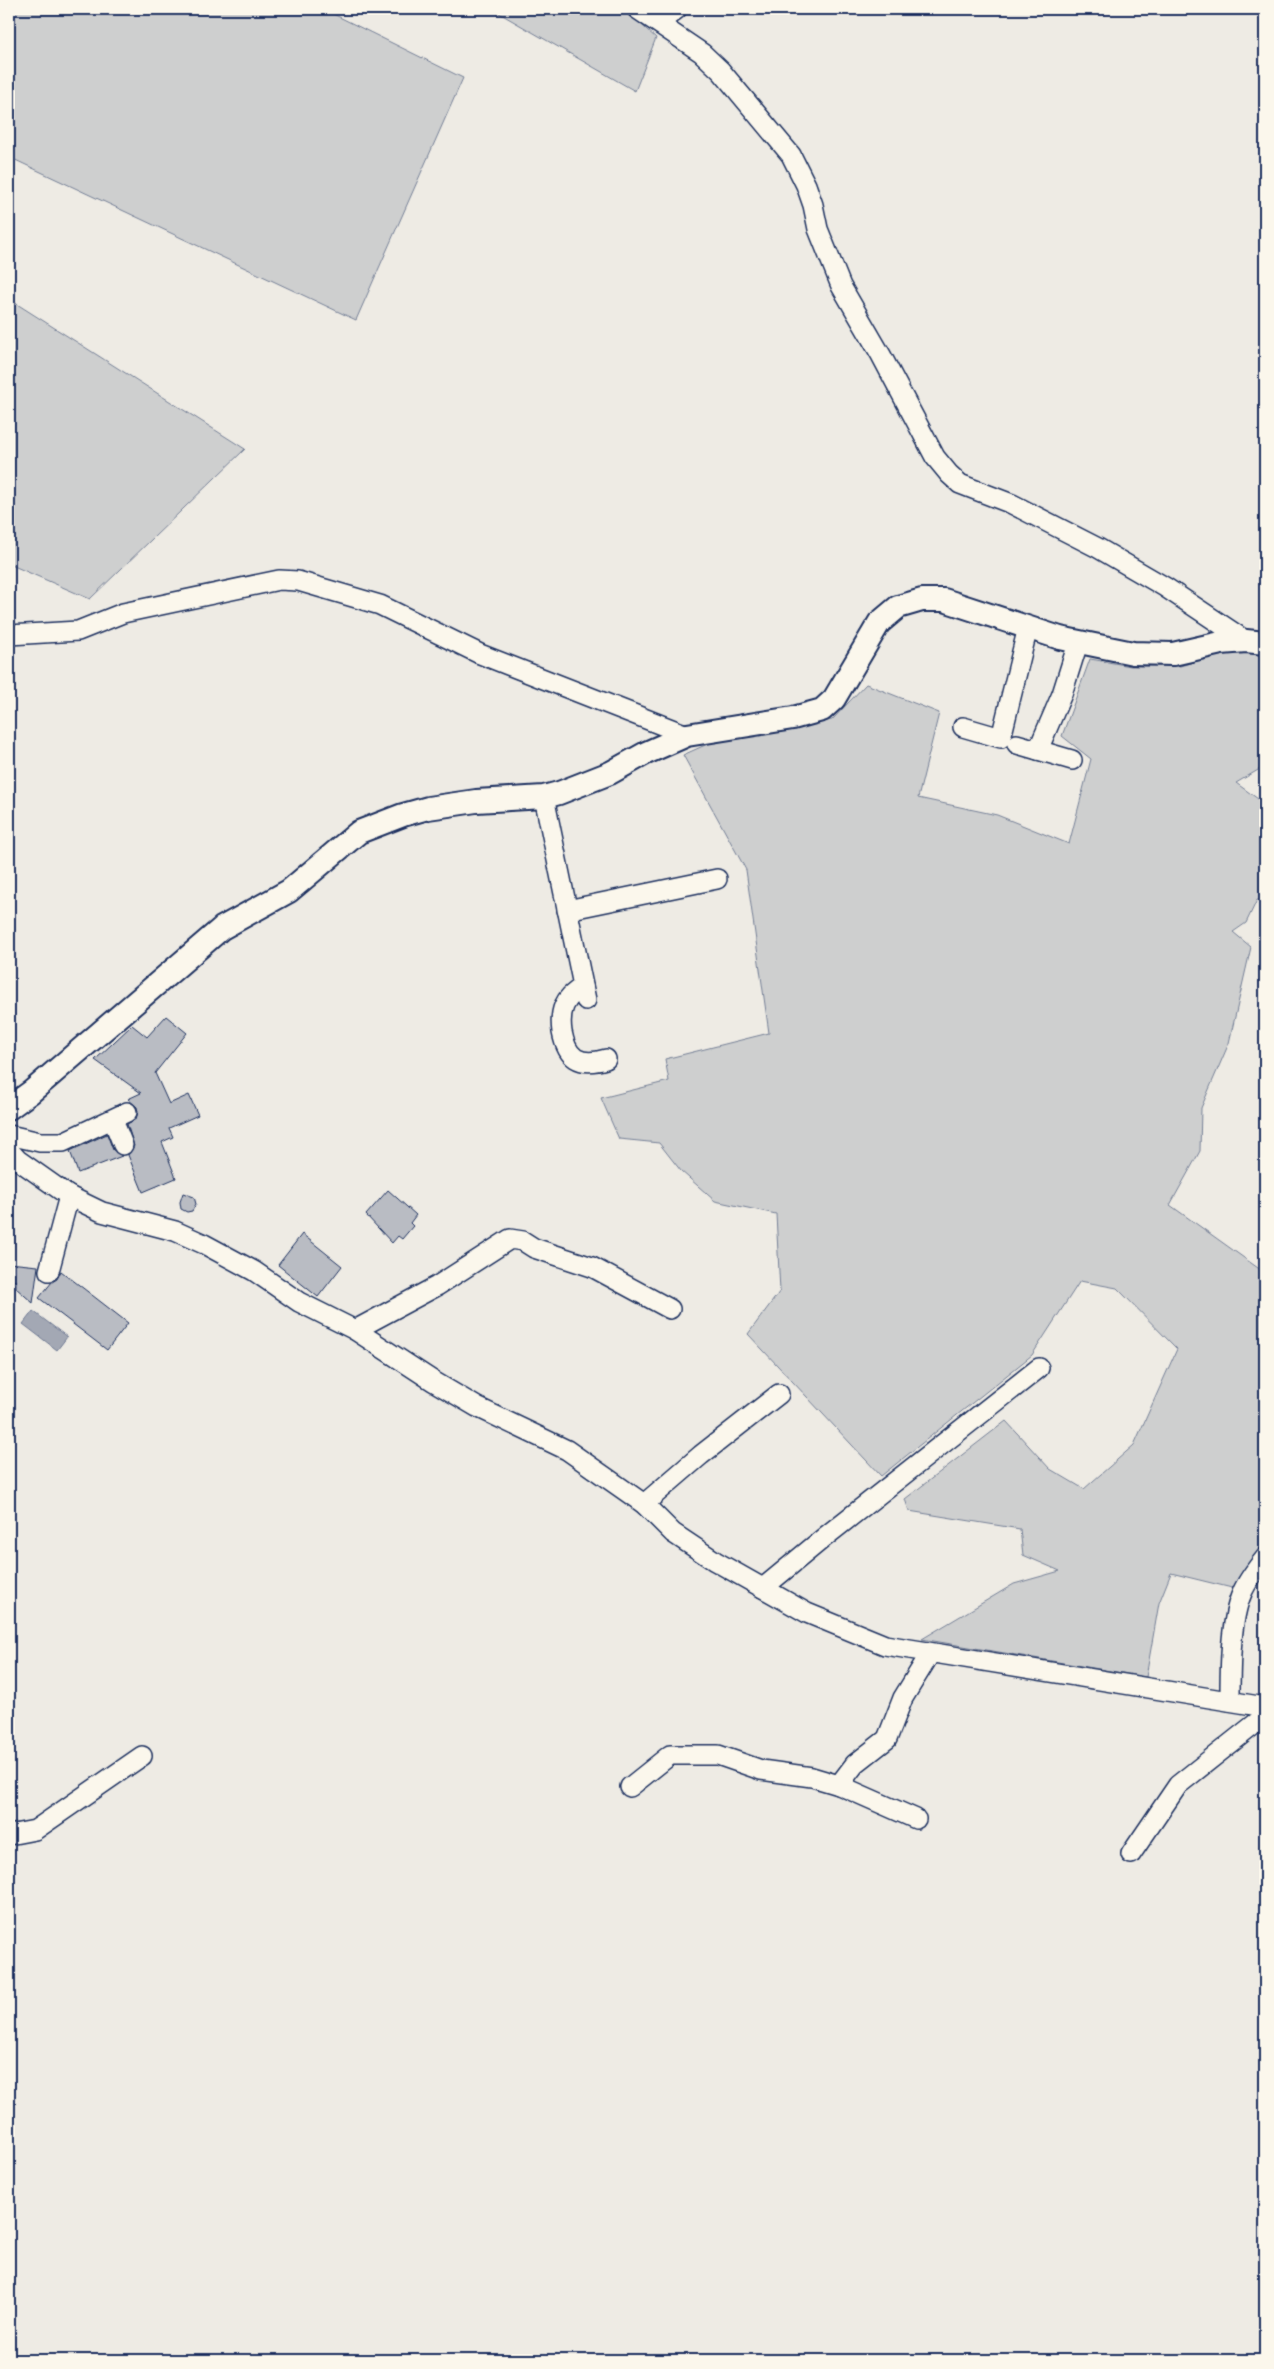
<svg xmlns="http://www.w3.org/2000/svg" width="1274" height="2369" font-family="Mynerve,sans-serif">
<rect width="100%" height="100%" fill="#eeebe4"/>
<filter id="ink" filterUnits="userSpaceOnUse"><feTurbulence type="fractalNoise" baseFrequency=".02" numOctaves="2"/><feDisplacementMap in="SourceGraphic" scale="10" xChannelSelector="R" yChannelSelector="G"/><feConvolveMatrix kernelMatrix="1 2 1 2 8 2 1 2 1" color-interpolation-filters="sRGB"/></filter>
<g filter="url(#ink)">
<!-- green -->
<g fill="#cecfcf" stroke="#747f96">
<path d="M9,9H323L463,78L356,320L9,157Z"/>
<path d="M492,9H624L656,38L635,91Z"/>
<path d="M9,299L245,449L90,599L9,564Z"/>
<path d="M1259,651L1265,652V766L1236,783L1265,804V901L1257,900L1246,923L1233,932L1251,947L1229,1043L1201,1108L1200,1151L1170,1205L1265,1273V1541L1232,1588L1171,1573L1159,1603L1146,1677L922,1639L1014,1584L1060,1571L1023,1555L1020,1529L909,1511L905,1499L1006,1421L1050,1469L1084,1489L1134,1445L1177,1349L1117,1288L1080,1281L1032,1355L881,1476L748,1334L780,1291L776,1214L715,1201L681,1171L659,1143L619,1139L601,1098L669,1081L665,1059L769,1033L746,870L683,755L712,742L832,720L866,684L939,713L918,798L997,815L1069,844L1091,759L1062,736L1090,659L1131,666H1180L1214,656Z"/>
</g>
<!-- water -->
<path fill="#a3a8b4" stroke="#6d7892" d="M33,1311L67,1337L57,1350L23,1324Z"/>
<!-- building -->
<g fill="#b9bcc3" stroke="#1b2f5e">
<path d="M166,1016L187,1033L155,1073L169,1104L189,1095L198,1115L169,1128L173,1137L162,1142L176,1178L143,1192L128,1155L134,1146L127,1124L136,1119L138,1112L137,1107L128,1099L141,1093L95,1060L132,1025L147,1037Z"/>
<path d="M107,1134L113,1150L122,1156L78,1173L70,1151Z"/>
<path d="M388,1190L416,1215L410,1223L413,1226L402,1239L398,1236L392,1243L366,1215Z"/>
<path d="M183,1193L194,1197L196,1204L192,1211L187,1212L181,1209L180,1202Z"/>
<path d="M302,1234L342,1266L318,1297L278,1265Z"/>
<path d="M9,1263L38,1266L33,1303L16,1288V1281L9,1280Z"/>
<path d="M61,1271L128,1323L107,1350L39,1298L52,1282L57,1279Z"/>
</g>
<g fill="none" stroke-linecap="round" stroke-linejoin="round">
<defs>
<g id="minor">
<path d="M637,9L702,53L721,71L791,155L806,185L813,205L818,229L841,286L881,355L935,457L949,474L960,484L1012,504L1098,548L1165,587L1246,641"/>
<path d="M659,23L677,9"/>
<path d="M9,635L78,631L123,613L279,580L298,581L380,605L480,654L687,735"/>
<path d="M963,727L1001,738L1028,627"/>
<path d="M1017,744L1072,760"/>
<path d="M1038,750L1062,694L1078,643"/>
<path d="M544,797L586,1000"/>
<path d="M567,910L717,879"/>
<path d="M583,987C564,997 559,1011 562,1032C567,1058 579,1067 606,1059"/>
<path d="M113,1120L123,1145"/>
<path d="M9,1135L40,1142H63L127,1112"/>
<path d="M9,1150L18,1160L69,1196L102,1212L175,1231L204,1244L254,1271L299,1302L355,1330L433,1381L477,1407L567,1450L644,1504L673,1533L715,1561L807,1613L885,1645L1265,1707"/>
<path d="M49,1271L69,1196"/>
<path d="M355,1330L437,1286L510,1239L523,1241L534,1248L592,1267L670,1309"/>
<path d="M644,1504L701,1455L779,1394"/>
<path d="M763,1588L826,1536L1039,1368"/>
<path d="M1230,1701C1230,1671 1230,1620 1242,1593C1247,1581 1257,1568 1265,1558"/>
<path d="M630,1787L670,1755H718L761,1770L812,1777L839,1785"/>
<path d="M916,1819L839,1785L855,1764L887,1739L903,1698L930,1654"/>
<path d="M9,1835L35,1830L142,1756"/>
<path d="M1131,1854L1178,1785L1265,1716"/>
</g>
<path id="tertiary" d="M9,1108L31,1092L222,928L289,891L359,832L403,815L428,808L476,801L544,797L559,793L610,773L646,753L687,735L793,718L822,710L834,699L879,623L898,607L922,600H944L1060,638L1133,653L1173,654L1221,643L1246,641L1265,643"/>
</defs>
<!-- minor casing -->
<use href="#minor" stroke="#1b2f5e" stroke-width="22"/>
<!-- tertiary casing -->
<use href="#tertiary" stroke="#1b2f5e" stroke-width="26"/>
<!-- minor -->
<use href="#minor" stroke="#fbf7ec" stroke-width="19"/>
<!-- tertiary -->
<use href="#tertiary" stroke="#fbf7ec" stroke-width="22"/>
</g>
</g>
<!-- margin -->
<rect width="1274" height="2369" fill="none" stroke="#fbf7ec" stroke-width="30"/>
<rect x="15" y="15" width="1244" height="2339" fill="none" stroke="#1b2f5e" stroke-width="2" filter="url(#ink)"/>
</svg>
